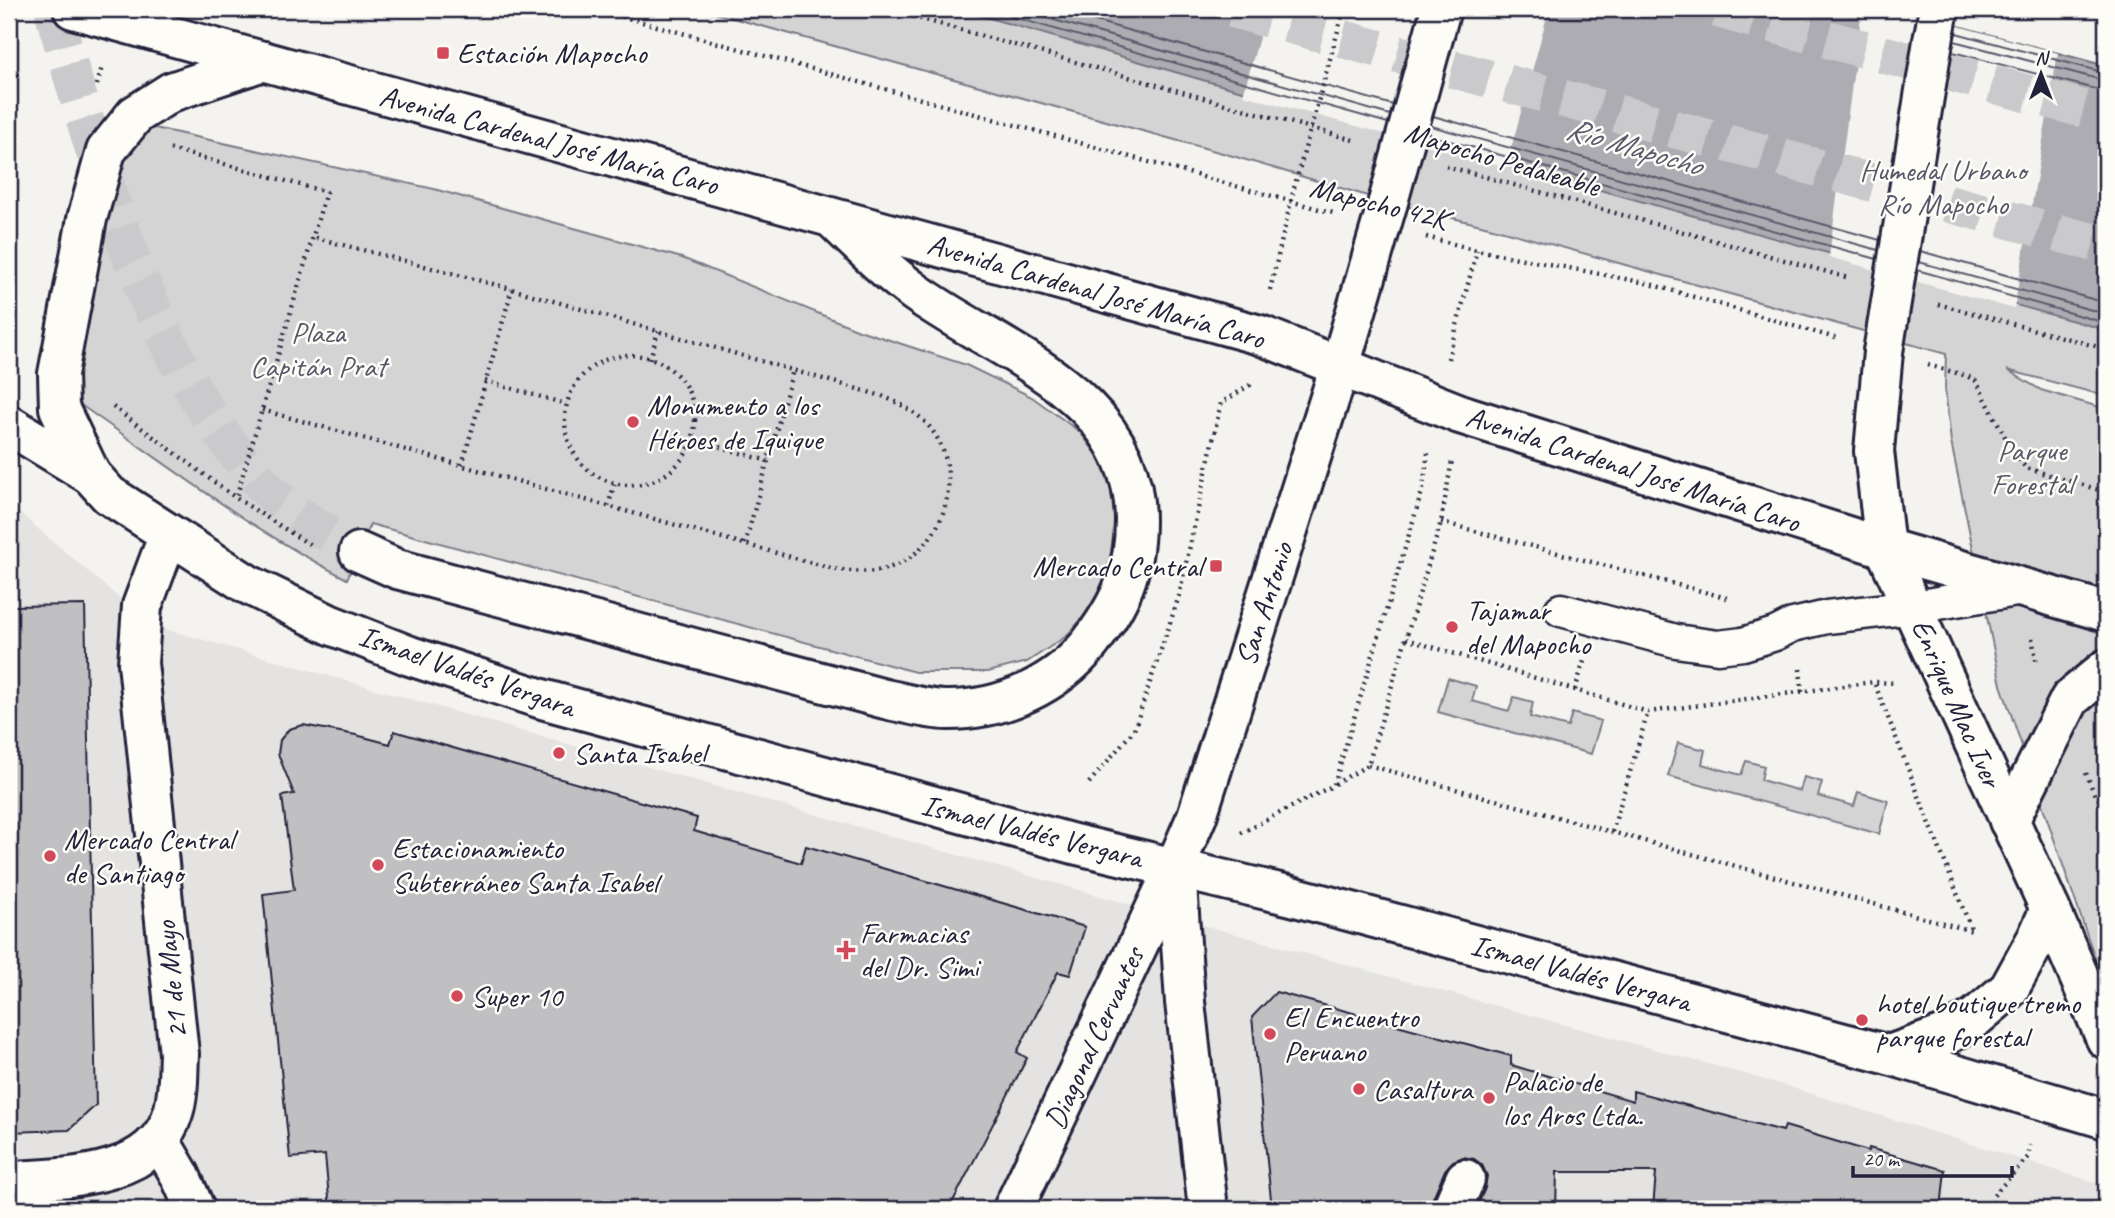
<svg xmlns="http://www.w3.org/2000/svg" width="2115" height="1218" font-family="Caveat,sans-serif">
<rect width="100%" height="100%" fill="#f4f3ef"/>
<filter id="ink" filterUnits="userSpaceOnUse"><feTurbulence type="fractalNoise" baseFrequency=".0143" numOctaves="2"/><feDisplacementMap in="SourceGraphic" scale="14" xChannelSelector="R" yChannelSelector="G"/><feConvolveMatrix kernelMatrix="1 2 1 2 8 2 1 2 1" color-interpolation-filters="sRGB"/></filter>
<g filter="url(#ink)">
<!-- built -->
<path fill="#e4e3e2" d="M9,504L151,625L1195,923L1777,1083L2106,1186V1209H9Z"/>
<!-- green -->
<g fill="#d5d4d5" stroke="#7c7b88" stroke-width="2">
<path d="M700,9H1895L2106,66V396L2007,370L2041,390L2106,409V990L2001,685L1951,442L1945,388L1946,354L1489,227L1388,202L1226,154Z"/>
<path d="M118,120L434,189L682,258L859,330L966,365L1032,397L1080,432L1100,459L1110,487L1115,523L1109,565L1096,598L1085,616L1065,637L1027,662L988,672H915L370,524L347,579C247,528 159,458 66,395Z"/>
<path d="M1448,678L1476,686L1472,701L1509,711L1514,697L1533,702L1530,717L1568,727L1572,713L1601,721L1591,754L1438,712Z"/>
<path d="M1678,743L1705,750L1702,764L1741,775L1746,761L1764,766L1761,780L1800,791L1804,777L1822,782L1818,796L1854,806L1858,792L1888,801L1879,834L1668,776Z"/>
</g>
<!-- water -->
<path fill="#acacb2" stroke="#757582" stroke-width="2" d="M958,9H1895L2106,66V330L1206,81Z"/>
<!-- pier -->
<g fill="#f4f3ef">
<path d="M1267,9H1549L1506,167L1243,95Z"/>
<path d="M1862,9H1895L2058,53L2014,309L1829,257Z"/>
</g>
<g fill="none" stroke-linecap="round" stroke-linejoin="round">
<!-- shore -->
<g stroke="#59596b" stroke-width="2">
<path d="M984,9L1388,123"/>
<path d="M1015,9L1390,115"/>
<path d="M1053,9L1393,105"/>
<path d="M1956,33L2106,73"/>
<path d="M1954,41L2106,81"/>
<path d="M1953,52L2106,92"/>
<path d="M1433,116L1880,240"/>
<path d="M1431,126L1878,250"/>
<path d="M1428,135L1877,259"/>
<path d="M1920,251L2106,303"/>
<path d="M1919,262L2106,314"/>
<path d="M1917,270L2106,323"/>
</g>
</g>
<!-- building -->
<g fill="#c0bfc2" stroke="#22223b" stroke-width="2">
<path d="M85,605L96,1105L69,1130L9,1132V606Z"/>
<path d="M303,725L356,735L390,744L394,731L697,818L694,831L801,863L806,846L1085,927L1070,975L1058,972L1017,1052L1027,1058L949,1209H330L325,1155L290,1158L263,894L294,890L282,796L294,794L278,754L280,740L289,729Z"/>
<path d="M1276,992L1511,1056V1065L1633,1101V1091L1783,1131L1785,1126L1868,1151L1869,1148L1945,1170L1941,1209H1653L1656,1172H1557L1556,1209H1476L1485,1188L1487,1176L1482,1165L1474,1159L1463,1157L1453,1161L1445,1170L1432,1200L1431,1209H1272L1252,1017Z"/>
</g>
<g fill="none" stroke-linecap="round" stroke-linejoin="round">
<!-- highway-tunnel -->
<g stroke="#cac9cb" stroke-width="38" stroke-dasharray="38 19" stroke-linecap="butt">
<path d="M53,9C98,166 151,369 267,489C293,515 327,533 359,552"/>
<path d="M1232,9L2106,246"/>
<path d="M1717,9L2106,115"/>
</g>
<defs>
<path id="lane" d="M1561,610L1676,641L1718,647L1743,644L1775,634L1793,625L1827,617L1914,607L2023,589"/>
<g id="street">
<path d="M1176,869L1185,1002L1208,1209"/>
<path d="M160,1141L180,1175L195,1209"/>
<path d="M1013,1209L1175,867"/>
<path d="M1452,1209L1465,1179"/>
</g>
<g id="secondary">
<path d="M9,425L91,475L109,495L247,584L331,625L410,656L542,699L1074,844L1288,895L1889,1055L2106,1119"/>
<path d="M1885,548L2050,909L2106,1039"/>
<path d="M2009,821L2070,699L2106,669"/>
<path d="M1175,867L1197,816L1340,366"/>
<path d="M1889,1055L1950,1033L1976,1017L2009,989L2037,938L2050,909"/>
<path d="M9,1181C64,1178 154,1179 173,1113C179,1094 178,1073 179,1054L138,663L142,606L169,534"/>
</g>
<g id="primary">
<path d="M73,9L1260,335L1460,414L1885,548L2106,612"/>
<path d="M1933,41L1939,9"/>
<path d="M1883,352L1874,451L1885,548"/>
<path d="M1340,366L1388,202"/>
<path d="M91,475L59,408L58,374L87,219L106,151L135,115L171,92L263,61"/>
</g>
<path id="highway" d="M359,552L397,569L885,699C905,703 928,710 948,710C1003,710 1057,685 1091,642C1121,602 1135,571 1135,520C1135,394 1000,353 915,292C885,270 859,244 832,218"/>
</defs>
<!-- lane casing -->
<use href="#lane" stroke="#22223b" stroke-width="37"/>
<!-- street casing -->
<use href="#street" stroke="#22223b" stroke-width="44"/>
<!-- secondary casing -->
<use href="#secondary" stroke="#22223b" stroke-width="44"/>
<!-- primary casing -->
<use href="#primary" stroke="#22223b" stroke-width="44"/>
<!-- highway casing -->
<use href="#highway" stroke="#22223b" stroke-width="44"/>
<!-- path -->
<g stroke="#22223b" stroke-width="4.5" stroke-dasharray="2 5" stroke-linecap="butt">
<path d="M595,9L1337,214"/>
<path d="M886,9L1357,141"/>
<path d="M97,85L102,67"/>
<path d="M170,149L326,192L236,498"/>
<path d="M1446,166L1849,278"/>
<path d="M1426,237L1477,250L1646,283L1839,339"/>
<path d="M1270,290L1294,188"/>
<path d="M1938,304L2106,349"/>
<circle cx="630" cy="420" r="65"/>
<path d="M650,359L658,331"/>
<path d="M1448,359L1477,250"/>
<path d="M1928,365L1967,376L1976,381L2014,454L2026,468L2106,492"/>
<path d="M485,381L566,404"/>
<path d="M113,407L236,498L312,546"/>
<path d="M262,410L834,569C850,571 866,573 882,570C939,556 966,486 936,436C923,415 904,405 882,396L512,289L313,237"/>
<path d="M693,439L768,461"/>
<path d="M462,465L512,289"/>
<path d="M608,506L615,483"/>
<path d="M1441,522L1731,599"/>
<path d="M745,544L793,370"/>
<path d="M2032,638L2037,664"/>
<path d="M1406,639L1648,712L1874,682L1896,683"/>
<path d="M1800,669L1802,692"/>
<path d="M1575,690L1584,661"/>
<path d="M1368,765L1972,931L1874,682"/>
<path d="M2086,773L2096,798L2106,801"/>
<path d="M1089,783L1134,730L1179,596L1221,403L1250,385L1251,381"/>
<path d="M1335,784L1368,765L1441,522L1452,460"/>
<path d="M1612,832L1648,712"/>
<path d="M1241,833L1334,785L1423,488L1428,453"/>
<path d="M1992,1209L1993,1196L2028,1157L2030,1145"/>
</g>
<!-- lane -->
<use href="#lane" stroke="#fdfcf7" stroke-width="32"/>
<!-- street -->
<use href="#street" stroke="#fdfcf7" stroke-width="38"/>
<!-- secondary -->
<use href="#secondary" stroke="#fdfcf7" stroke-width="38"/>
<!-- primary -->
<use href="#primary" stroke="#fdfcf7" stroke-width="38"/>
<!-- highway -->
<use href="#highway" stroke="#fdfcf7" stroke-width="38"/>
<defs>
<g id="primary-bridge">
<path d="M1388,202L1441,9"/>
<path d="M1883,352L1933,41"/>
</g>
</defs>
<!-- primary-bridge casing -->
<use href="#primary-bridge" stroke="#22223b" stroke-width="44" stroke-linecap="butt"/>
<!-- path-bridge -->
<path stroke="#22223b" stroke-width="4.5" stroke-dasharray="2 5" stroke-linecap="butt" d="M1294,188L1344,9"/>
<!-- primary-bridge -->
<use href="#primary-bridge" stroke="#fdfcf7" stroke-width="38"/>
</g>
</g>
<!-- markers -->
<g fill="#d1495b" stroke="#fdfcf7" stroke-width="2.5">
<rect x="436" y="46" width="14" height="14" rx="3.5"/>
<circle cx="633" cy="422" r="7"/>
<rect x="1209" y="559" width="14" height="14" rx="3.5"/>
<circle cx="1452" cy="627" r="7"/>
<circle cx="559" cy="753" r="7"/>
<circle cx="50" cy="856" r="7"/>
<circle cx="378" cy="865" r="7"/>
<path d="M842.5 939.5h7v7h7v7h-7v7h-7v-7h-7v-7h7z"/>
<circle cx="457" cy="996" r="7"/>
<circle cx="1862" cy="1020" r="7"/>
<circle cx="1270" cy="1034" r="7"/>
<circle cx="1359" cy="1089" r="7"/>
<circle cx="1489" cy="1098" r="7"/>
</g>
<g text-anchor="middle" stroke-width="5" stroke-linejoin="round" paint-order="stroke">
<!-- poi labels -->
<g font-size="30" fill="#22223b" stroke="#fdfcf7" text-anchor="start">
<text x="457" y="63">Estación Mapocho</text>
<text x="647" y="415">Monumento a los<tspan x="647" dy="34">Héroes de Iquique</tspan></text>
<text x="1202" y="576" text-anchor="end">Mercado Central</text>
<text x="1466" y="620">Tajamar<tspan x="1466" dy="34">del Mapocho</tspan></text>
<text x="573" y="763">Santa Isabel</text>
<text x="64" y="849">Mercado Central<tspan x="64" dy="34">de Santiago</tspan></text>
<text x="392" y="858">Estacionamiento<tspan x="392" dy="34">Subterráneo Santa Isabel</tspan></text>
<text x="860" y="943">Farmacias<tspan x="860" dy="34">del Dr. Simi</tspan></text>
<text x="471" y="1006">Super 10</text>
<text x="1876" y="1013">hotel boutique tremo<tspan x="1876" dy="34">parque forestal</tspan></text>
<text x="1284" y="1027">El Encuentro<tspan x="1284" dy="34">Peruano</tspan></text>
<text x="1503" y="1091">Palacio de<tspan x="1503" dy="34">los Aros Ltda.</tspan></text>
<text x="1373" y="1099">Casaltura</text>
</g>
<!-- street labels -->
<g font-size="30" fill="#22223b" stroke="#fdfcf7">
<text transform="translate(549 140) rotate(15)" y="10">Avenida Cardenal José María Caro</text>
<text transform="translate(1502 159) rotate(16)" y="10">Mapocho Pedaleable</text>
<text transform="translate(1379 203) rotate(14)" y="10">Mapocho 42K</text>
<text transform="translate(1096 291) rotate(16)" y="10">Avenida Cardenal José María Caro</text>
<text transform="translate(1633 469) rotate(18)" y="10">Avenida Cardenal José María Caro</text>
<text transform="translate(1264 604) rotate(-72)" y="10">San Antonio</text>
<text transform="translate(467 671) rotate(19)" y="10">Ismael Valdés Vergara</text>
<text transform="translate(1957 703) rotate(66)" y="10">Enrique Mac Iver</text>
<text transform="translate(1032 831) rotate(14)" y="10">Ismael Valdés Vergara</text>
<text transform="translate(1581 973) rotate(15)" y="10">Ismael Valdés Vergara</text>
<text transform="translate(171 980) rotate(-96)" y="10">21 de Mayo</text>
<text transform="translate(1094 1038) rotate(-65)" y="10">Diagonal Cervantes</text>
</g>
<!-- park labels -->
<g font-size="30" fill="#585769" stroke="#fdfcf7">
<text x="1943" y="180">Humedal Urbano<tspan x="1943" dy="34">Río Mapocho</tspan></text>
<text x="318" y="342">Plaza<tspan x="318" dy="34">Capitán Prat</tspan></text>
<text x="2032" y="460">Parque<tspan x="2032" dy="34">Forestal</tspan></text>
</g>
<!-- water labels -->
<g font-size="32" font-style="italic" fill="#59596b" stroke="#fdfcf7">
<text transform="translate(1634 146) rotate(16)" y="11">Río Mapocho</text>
</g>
</g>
<!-- margin -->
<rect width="2115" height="1218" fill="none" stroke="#fdfcf7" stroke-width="35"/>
<rect x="18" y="18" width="2080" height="1183" fill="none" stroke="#22223b" stroke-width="2.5" filter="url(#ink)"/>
<!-- north arrow -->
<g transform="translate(2041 74)" stroke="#fdfcf7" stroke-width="5" paint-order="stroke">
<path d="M0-5L12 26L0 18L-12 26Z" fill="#22223b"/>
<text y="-10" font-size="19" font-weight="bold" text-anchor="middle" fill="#22223b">N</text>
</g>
<!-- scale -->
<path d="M1853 1166v10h159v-10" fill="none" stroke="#22223b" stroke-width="3.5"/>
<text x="1863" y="1166" font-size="21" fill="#22223b" stroke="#fdfcf7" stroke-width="5" paint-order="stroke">20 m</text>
</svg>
